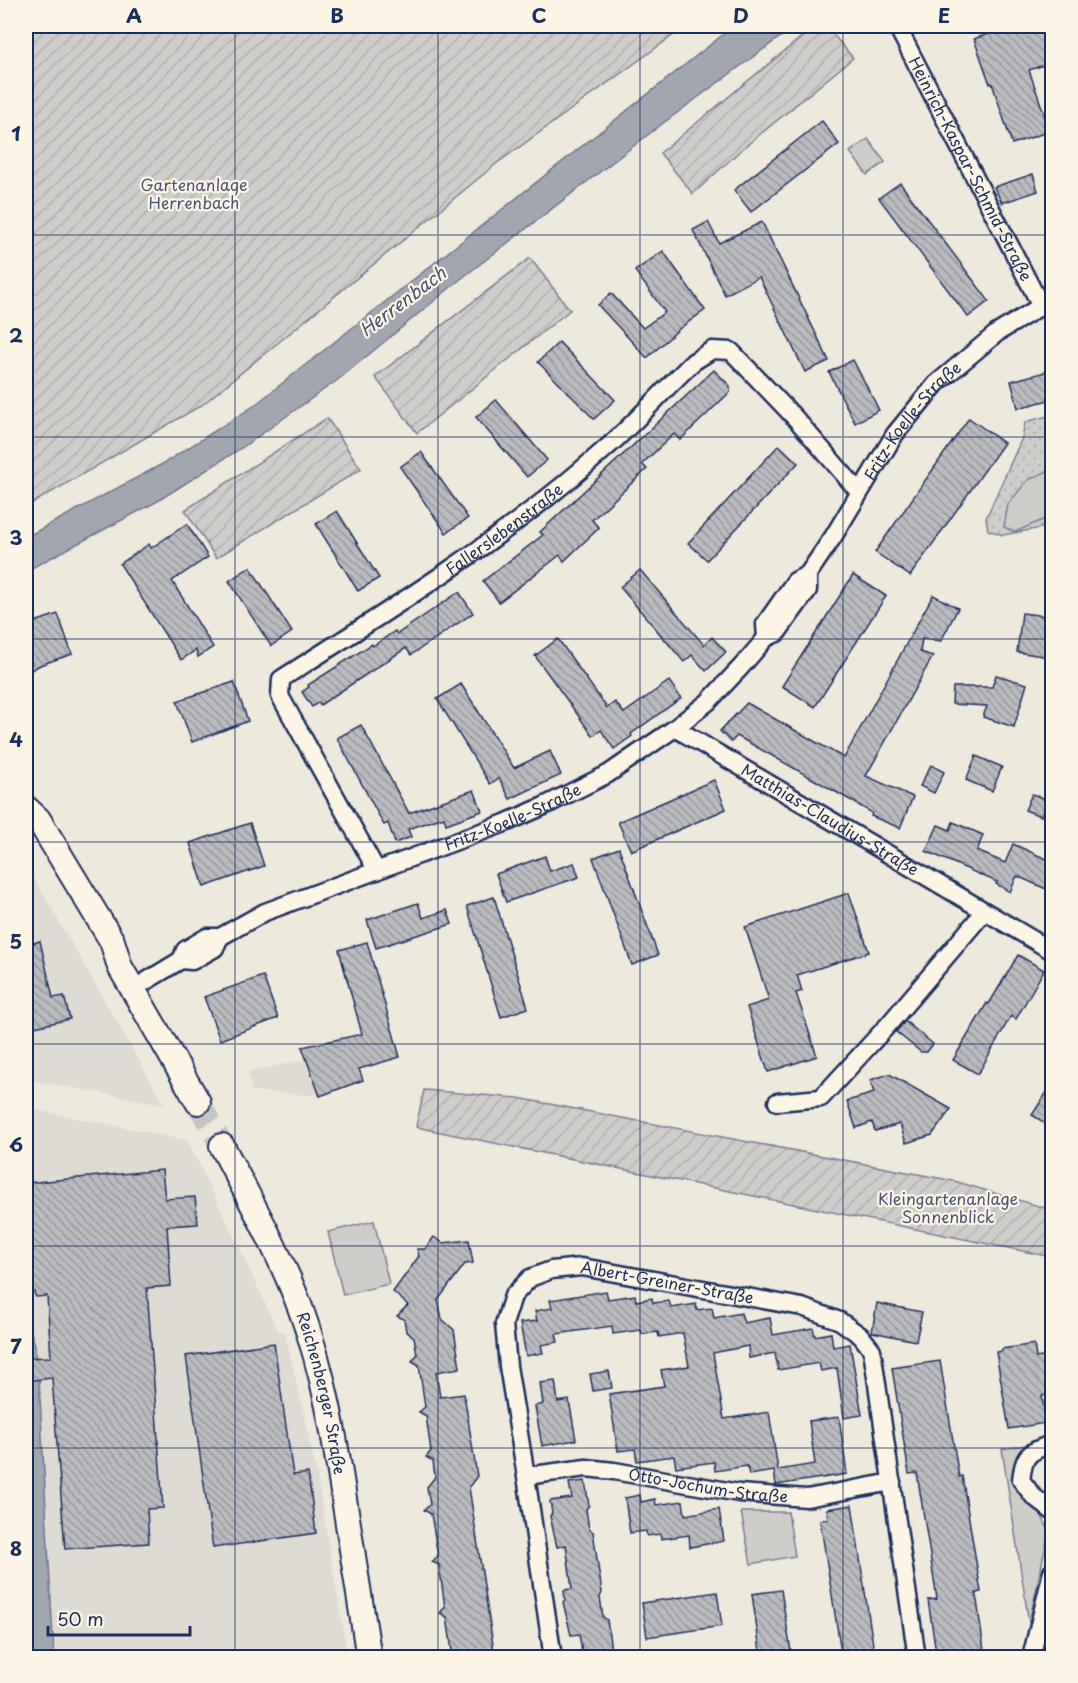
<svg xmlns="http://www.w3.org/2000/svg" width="1078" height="1683" font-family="'Playpen Sans',sans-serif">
<defs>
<pattern id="grass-dots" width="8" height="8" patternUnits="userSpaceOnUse" patternTransform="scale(1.5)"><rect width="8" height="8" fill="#cfcdca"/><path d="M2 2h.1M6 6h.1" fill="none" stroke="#b1b0b0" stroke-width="1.8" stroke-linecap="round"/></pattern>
<pattern id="garden-furrows" width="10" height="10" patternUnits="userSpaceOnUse" patternTransform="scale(1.5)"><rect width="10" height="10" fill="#cfcdca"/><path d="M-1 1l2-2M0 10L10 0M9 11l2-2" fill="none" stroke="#b1b0b0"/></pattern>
<pattern id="building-back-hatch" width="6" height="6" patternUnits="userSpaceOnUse" patternTransform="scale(1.5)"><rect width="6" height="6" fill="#babbbe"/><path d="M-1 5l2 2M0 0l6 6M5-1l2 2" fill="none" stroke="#96989e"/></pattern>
</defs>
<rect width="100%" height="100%" fill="#eee9dd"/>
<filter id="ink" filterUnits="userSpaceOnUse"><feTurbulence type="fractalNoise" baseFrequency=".0167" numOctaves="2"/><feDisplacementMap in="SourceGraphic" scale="12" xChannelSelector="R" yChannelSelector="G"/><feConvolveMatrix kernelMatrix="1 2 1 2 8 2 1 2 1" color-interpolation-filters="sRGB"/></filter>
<g filter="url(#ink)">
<!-- built -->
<g fill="#dedbd4">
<path d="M26,864L164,1104L26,1080Z"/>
<path d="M343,1052L320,1096L252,1091L248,1072Z"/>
<path d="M26,1108L187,1140L231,1230L278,1331L285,1332L316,1470L348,1657H26Z"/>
</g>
<!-- grass -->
<path fill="url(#grass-dots)" stroke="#757e94" stroke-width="1.5" d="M1052,415V526L1003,535L988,530L986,518L1022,438L1025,422Z"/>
<!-- park -->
<g fill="#cfcdca" stroke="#757e94" stroke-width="1.5">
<path d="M868,139L885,162L867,175L850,152Z"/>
<path d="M1052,469V516L1015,532L1004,527L1008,504L1028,480Z"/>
<path d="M374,1221L389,1284L343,1295L328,1232Z"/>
<path d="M1032,1444L1017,1465L1049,1531L1029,1623L1002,1449Z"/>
<path d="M741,1512H788L795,1556L751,1564Z"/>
</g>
<!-- garden -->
<g fill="url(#garden-furrows)" stroke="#757e94" stroke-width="1.5">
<path d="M26,26H686L496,164L202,405L26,507Z"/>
<path d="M815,26H826L853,58L741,150L693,194L660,153Z"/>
<path d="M530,258L570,310L417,433L375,377Z"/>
<path d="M327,418L361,469L216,558L185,510Z"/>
<path d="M424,1090L518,1098L954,1181L1052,1210V1257L416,1127Z"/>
</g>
<!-- water -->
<g fill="#a2a7af" stroke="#6c778f" stroke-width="1.5">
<path d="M734,26H795L662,124L462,278L339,379L243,447L156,502L26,571V537L166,462L251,408Z"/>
<path d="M26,1317L35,1345L36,1357L26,1358Z"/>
<path d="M39,1379L54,1657H31L26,1549V1381Z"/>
</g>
<!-- building -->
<g fill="url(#building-back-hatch)" stroke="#1b2f5e" stroke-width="1.5">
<path d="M1011,26H1053V62L1029,70L1050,131L1012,144L992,83L990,84L974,39Z"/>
<path d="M822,121L839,144L751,212L734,190Z"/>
<path d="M1033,174L1038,191L1002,203L994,187Z"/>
<path d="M900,183L989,301L968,317L879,198Z"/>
<path d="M708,222L719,243L762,222L829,361L805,372L759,277L725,295L693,230Z"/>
<path d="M663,251L705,310L679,329L647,358L598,305L611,293L643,328L665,312L635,271Z"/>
<path d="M559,342L615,400L594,419L538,362Z"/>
<path d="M853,360L879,410L855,423L829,372Z"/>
<path d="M714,370L730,386V392L680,440L674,434L642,464L647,469L592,520L599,528L582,544L564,561L560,555L499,602L483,581L543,535L540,532Z"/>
<path d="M1053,370V399L1018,408L1011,381Z"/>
<path d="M496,400L547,460L527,477L476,417Z"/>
<path d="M969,418L1004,443L910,576L875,552Z"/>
<path d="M779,445L798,463L707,560L688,543Z"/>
<path d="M421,452L468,518L446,533L400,467Z"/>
<path d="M337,511L379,578L358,591L316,524Z"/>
<path d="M187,524L208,557L172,581L213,647L198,657L196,650L181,660L120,564L149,544L151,548Z"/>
<path d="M250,567L292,632L271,646L229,581Z"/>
<path d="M640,570L704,645L712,637L726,652L706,671L692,655L684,662L620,587Z"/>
<path d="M853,575L886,596L815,707L782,686Z"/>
<path d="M459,592L473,613L411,655L406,648L320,705L319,702L312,707L302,692L309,687L308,685L372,644L373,646L395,631L397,634Z"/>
<path d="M933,595L958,608L941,641L922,639L920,652L933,656L866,776L913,797L900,828L871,816L872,813L852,801L737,736L731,742L720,731L747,703L844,758Z"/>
<path d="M1022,613L1053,617V636L1049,657L1017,652Z"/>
<path d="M58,614L72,654L40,665L26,673V625Z"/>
<path d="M558,639L607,708L615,702L624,713L669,681L681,698L631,734L632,736L614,749L601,730L593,736L535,656Z"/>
<path d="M996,675L1027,684L1014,727L983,717L987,706L952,704L953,687H992Z"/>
<path d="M234,682L248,721L192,742L177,701Z"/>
<path d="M461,684L514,768L550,751L561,775L510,799L499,778L490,784L437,699Z"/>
<path d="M361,725L409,813L474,790L482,811L446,824L444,817L408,829L411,837L395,843L388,823L384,825L337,738Z"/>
<path d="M976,756L1002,767L992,791L966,780Z"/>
<path d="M931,765L944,772L934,793L920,786Z"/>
<path d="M714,780L726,809L631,851L618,822Z"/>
<path d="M1032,794L1048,800L1041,816L1025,810Z"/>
<path d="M953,822L983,835L977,851L1005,863L1013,844L1053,862V892L1017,876L1010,892L996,884L997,882L926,851L938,825L950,830Z"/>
<path d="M250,823L264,866L204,887L190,843Z"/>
<path d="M619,848L658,955L632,965L593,858Z"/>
<path d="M545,856L550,871L574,863L579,877L506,902L496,874Z"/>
<path d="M849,893L869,952L797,975L802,991L796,993L817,1056L768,1072L747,1007L769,1000L745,927Z"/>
<path d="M494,897L528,1008L501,1017L467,906Z"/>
<path d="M418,903L423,918L447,910L452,924L376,948L367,920Z"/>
<path d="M40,941L53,998L64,996L70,1019L26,1029V945Z"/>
<path d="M367,942L400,1057L359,1069L363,1080L320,1096L302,1047L362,1034L339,950Z"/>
<path d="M1018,955L1044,970L1016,1019L1011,1016L978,1074L953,1060L987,1003L989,1004Z"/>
<path d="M263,976L278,1018L220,1040L204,997Z"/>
<path d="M905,1021L933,1044L927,1052H921L896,1032Z"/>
<path d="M889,1074L951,1109L932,1135L906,1143L900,1124L875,1131L872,1122L856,1128L847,1101L874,1093L870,1080Z"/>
<path d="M1053,1083V1128L1032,1115Z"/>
<path d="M162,1170L165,1199L195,1197L198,1224L167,1226L171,1286L147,1288L163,1508L147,1509L149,1543L65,1549L52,1378L26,1381V1358L51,1357L47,1296L36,1297L26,1275V1183Z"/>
<path d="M434,1237L443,1243L469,1240L473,1263L465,1264L438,1300L442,1319L454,1330L460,1368L436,1372L440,1397L464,1394L477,1476L469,1487L495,1658H453L447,1617L440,1613L445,1607L439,1565L432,1562L438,1556L431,1514L424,1510L430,1505L427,1487L435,1477L433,1461L426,1457L431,1451L426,1416L419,1412L425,1407L419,1365L412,1361L417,1355L414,1337L406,1331L404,1319L397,1316L408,1305L393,1292L419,1256L417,1249H425Z"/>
<path d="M606,1291L608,1299L635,1295L636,1301L652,1298L653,1303L669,1301L671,1308L696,1304L697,1310L712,1308L714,1318L741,1313L744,1323L770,1318L773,1335L813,1328L815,1336L831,1333L833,1347L850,1344L862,1415L844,1418L837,1368L821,1371L819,1363L778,1370L775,1353L749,1358L748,1346L713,1353L724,1419L769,1412L778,1470L815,1464L809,1421L839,1417L847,1474L776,1485L774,1471L749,1475L747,1466L715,1471L714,1462L676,1467L674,1456L637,1461L635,1449L618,1451L609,1394L664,1386L661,1370L689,1366L683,1333L659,1337L658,1332L642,1334L641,1330L613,1334L612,1326L556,1334L558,1342L541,1345L543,1353L526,1356L520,1323L537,1321L535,1311L552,1308L550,1300Z"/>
<path d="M877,1303L922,1312L916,1341L872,1332Z"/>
<path d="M274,1343L293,1475L308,1473L316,1533L213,1548L186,1356Z"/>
<path d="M1034,1344L1036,1358L1053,1355V1394L1042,1396L1046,1423L1009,1429L996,1352L1002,1351V1349Z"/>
<path d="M940,1361L959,1477L962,1476L981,1592L976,1593L985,1658H937L928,1600L937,1599L917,1473L909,1474L892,1368Z"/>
<path d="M609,1371L612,1388L593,1391L590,1374Z"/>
<path d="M555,1381L558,1402L569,1400L576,1440L542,1446L535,1406L543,1404L540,1383Z"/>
<path d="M585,1481L589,1505L586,1509L589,1529L593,1532L602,1593L600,1597L603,1617L607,1620L612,1658H583L579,1634L571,1635L563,1602L565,1600L564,1590L572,1589L566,1545L557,1547L550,1516L552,1513L550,1501L572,1498L569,1483Z"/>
<path d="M640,1495L641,1502L655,1499L656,1505L683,1501L685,1515L719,1509L724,1541L690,1547L689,1535L661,1539L660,1534L647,1536L646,1531L630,1533L625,1498Z"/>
<path d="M852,1505L863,1579L875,1658H842L820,1520L828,1519L827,1509Z"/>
<path d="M781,1590L792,1658H761L752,1594Z"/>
<path d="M717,1592L722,1626L647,1637L642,1603Z"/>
</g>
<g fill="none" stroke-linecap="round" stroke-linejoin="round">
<!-- secondary-tunnel -->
<path stroke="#c4c4c4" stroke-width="24" stroke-dasharray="24 12" stroke-linecap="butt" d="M198,1102L222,1146"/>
<defs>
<g id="street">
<path id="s1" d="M900,32L1041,306"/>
<path id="s2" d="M766,638L765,624L795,581L808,574L833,537L895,434L936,384L997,333L1041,306L1052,301"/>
<path id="s3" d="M675,728L1052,951"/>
<path id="s4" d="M377,871L280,696L281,679C393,608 506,538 605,449C633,425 657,397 683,372L693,362L712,350L731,351L796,419L859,492"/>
<path d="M181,960L192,961L215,948L220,937"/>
<path id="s5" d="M133,989L181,960L185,950L207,937H220L265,912L505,823L544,806L608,774L675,728L708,702L741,667L766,638L777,633L808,590V574"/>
<path d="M777,1102L821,1098L889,1024L984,912"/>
<path d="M1052,1447L1048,1445C1026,1453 1024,1457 1021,1480L1033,1496L1052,1511"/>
<path id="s6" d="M526,1476L586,1468L614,1471L739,1493L807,1498L892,1482"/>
<path id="s7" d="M553,1658L526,1476L508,1366L504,1324L513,1296L530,1278L551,1270L582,1267L802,1307L840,1321L861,1336L872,1350L917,1658"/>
<path d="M1031,1658L1052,1572"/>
</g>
<g id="secondary">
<path d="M26,808L38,819L112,941L120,967L198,1102"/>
<path id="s8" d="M222,1146C250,1200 280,1253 301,1310C324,1372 335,1439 345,1505C353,1556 361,1607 369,1658"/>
</g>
</defs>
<!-- street casing -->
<use href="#street" stroke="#1b2f5e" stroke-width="21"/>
<!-- secondary casing -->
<use href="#secondary" stroke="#1b2f5e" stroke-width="28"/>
<!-- street -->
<use href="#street" stroke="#fcf5e5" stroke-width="16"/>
<!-- secondary -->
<use href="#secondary" stroke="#fcf5e5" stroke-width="24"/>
</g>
</g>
<!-- grid -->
<path fill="none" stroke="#1b2f5e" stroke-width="1.5" stroke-opacity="0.55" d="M235,26V1658M438,26V1658M640,26V1658M843,26V1658M26,235H1052M26,437H1052M26,639H1052M26,842H1052M26,1044H1052M26,1246H1052M26,1448H1052"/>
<g text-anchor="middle" stroke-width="4.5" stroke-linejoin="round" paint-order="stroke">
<!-- street labels -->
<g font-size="16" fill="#1b2f5e" stroke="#fcf5e5">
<text dy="6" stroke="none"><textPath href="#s1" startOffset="154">Heinrich-Kaspar-Schmid-Straße</textPath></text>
<text dy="6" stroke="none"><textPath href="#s2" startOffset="267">Fritz-Koelle-Straße</textPath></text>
<text dy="6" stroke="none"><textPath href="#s4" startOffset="486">Fallerslebenstraße</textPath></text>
<text dy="6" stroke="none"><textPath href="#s5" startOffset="422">Fritz-Koelle-Straße</textPath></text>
<text dy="6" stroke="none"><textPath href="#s3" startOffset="180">Matthias-Claudius-Straße</textPath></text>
<text dy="6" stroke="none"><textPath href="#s7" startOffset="532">Albert-Greiner-Straße</textPath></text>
<text dy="6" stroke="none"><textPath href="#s8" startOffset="268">Reichenberger Straße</textPath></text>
<text dy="6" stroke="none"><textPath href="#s6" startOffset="184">Otto-Jochum-Straße</textPath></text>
</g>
<!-- park labels -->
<g font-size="16" fill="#485679" stroke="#fcf5e5">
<text x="194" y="191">Gartenanlage<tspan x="194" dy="18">Herrenbach</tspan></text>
<text x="948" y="1205">Kleingartenanlage<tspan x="948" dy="18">Sonnenblick</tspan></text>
</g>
<!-- water labels -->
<g font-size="18" font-style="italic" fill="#445376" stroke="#fcf5e5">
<text transform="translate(403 302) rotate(-37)" y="6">Herrenbach</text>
</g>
</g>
<!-- margin -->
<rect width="1078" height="1683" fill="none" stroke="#fcf5e5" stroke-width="66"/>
<!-- scale -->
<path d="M48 1626v9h142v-9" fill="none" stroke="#1b2f5e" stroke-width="3"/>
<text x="57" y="1626" font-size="18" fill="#1b2f5e" stroke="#fcf5e5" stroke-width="4.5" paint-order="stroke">50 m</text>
<rect x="33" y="33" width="1012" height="1617" fill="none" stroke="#1b2f5e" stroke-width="2"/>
<g font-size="20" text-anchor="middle" font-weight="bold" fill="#1b2f5e">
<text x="134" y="23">A</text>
<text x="337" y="23">B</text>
<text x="539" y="23">C</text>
<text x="741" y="23">D</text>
<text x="944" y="23">E</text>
<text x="16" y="141">1</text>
<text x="16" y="343">2</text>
<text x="16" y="545">3</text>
<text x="16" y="747">4</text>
<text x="16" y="949">5</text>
<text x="16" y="1152">6</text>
<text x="16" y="1354">7</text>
<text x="16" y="1556">8</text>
</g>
</svg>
